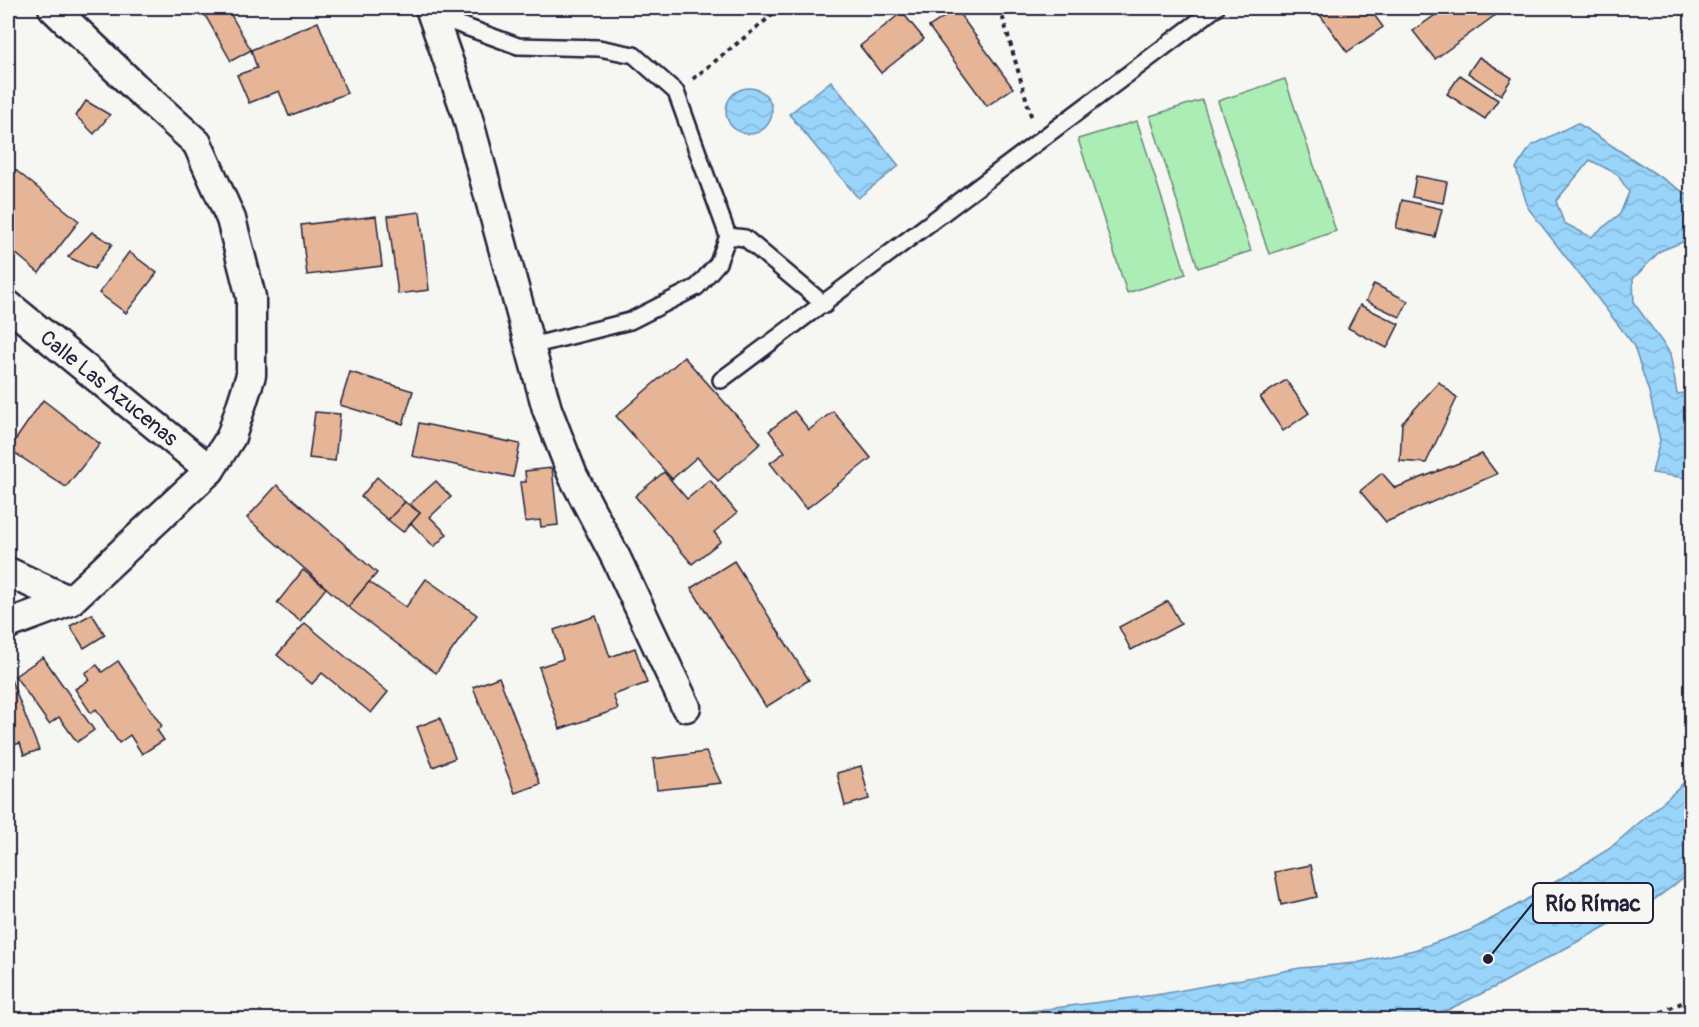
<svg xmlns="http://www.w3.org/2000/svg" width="1699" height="1027" font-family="Pangolin,sans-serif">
<defs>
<pattern id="water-waves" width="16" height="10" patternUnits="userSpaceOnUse" patternTransform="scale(1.5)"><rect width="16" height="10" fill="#99d4fa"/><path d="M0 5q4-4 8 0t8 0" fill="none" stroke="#84b6d7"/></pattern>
</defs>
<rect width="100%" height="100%" fill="#f6f6f2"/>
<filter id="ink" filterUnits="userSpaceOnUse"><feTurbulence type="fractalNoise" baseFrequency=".0167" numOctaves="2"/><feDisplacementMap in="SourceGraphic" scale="12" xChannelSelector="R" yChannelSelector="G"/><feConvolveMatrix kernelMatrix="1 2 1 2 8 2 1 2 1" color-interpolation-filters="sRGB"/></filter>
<g filter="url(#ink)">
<!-- park -->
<g fill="#acedb5" stroke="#678878" stroke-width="1.5">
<path d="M1285,79L1336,231L1269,254L1218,101Z"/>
<path d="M1202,100L1251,251L1198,268L1150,116Z"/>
<path d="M1137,121L1186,274L1127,293L1078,139Z"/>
</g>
<!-- water -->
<g fill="url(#water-waves)" stroke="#698dae" stroke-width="1.5" fill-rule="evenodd">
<path d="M831,81L899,166L858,198L789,114Z"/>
<circle cx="749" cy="111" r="23"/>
<path d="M1577,123L1691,197V245L1685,241L1660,251L1633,279L1634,303L1670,353L1677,394L1691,392V479L1652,473L1660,440L1649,392L1633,344L1528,208L1516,168L1531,146ZM1590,160L1617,174L1629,192L1620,214L1591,237L1564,223L1556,201Z"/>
<path d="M1691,773V873L1652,901L1495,987L1429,1019H992L1031,1011L1162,994L1300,968L1356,963L1414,950L1471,930L1521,903L1609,849L1679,788Z"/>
</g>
<!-- building -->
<g fill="#e6b597" stroke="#22223b" stroke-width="1.5">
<path d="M201,8H227L251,50L231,61Z"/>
<path d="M1315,8H1369L1383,27L1347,52Z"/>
<path d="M1445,8H1505L1435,59L1413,31Z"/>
<path d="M956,9L1013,88L987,106L929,27Z"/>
<path d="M902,12L924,39L881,73L860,46Z"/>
<path d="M318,22L347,93L289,116L279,91L249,103L237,75L257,68L251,50Z"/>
<path d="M1479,57L1512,78L1501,95L1468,73Z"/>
<path d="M1460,75L1498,100L1485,119L1447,94Z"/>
<path d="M86,101L110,115L94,134L76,116Z"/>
<path d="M8,164L79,221L39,273L8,247Z"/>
<path d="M1416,176L1447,182L1443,203L1412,197Z"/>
<path d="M1402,200L1442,209L1435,237L1396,228Z"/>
<path d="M420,212L429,290L398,294L388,216Z"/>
<path d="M376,216L382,266L307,275L301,225Z"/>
<path d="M92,232L112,244L94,269L68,257Z"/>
<path d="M129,252L157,273L126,313L99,293Z"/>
<path d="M1374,284L1408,301L1400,317L1366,301Z"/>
<path d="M1360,305L1399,324L1387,348L1348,328Z"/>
<path d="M684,357L761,443L718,481L697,457L672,479L616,416Z"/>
<path d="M350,372L413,391L403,424L340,405Z"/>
<path d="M1286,380L1309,413L1283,431L1260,397Z"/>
<path d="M1439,382L1457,398L1426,463L1400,461L1402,423Z"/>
<path d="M43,400L100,444L66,487L9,449Z"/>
<path d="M794,411L809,430L833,411L871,458L806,509L770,463L785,452L769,431Z"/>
<path d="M315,412L340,414L335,461L309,458Z"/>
<path d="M419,423L520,444L513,477L412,456Z"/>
<path d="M1482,454L1497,474L1386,522L1360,491L1382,473L1395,488Z"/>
<path d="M552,468L558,525L541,527L540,520L525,522L520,482H526L525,471Z"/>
<path d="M664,472L687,499L710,480L737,513L714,532L721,541L692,564L635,496Z"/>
<path d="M377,477L405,502L388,520L361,497Z"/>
<path d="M436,481L451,497L430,517L447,534L434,547L411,523L420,513L410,504Z"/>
<path d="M277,485L377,573L348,607L247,518Z"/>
<path d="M405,502L420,513L403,532L388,520Z"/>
<path d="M734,561L809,680L766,707L691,588Z"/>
<path d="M303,570L326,588L300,621L277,603Z"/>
<path d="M426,579L477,615L436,673L348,607L369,582L406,607Z"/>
<path d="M1168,601L1181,624L1131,650L1119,627Z"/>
<path d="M92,614L105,635L84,648L70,626Z"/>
<path d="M596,616L610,657L635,648L647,683L613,695L618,709L560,729L539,667L563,659L554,630Z"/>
<path d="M305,623L388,692L371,713L322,673L312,684L277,655Z"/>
<path d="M43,657L94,730L77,742L59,717L49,724L15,676Z"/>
<path d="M118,661L162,726L157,730L164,740L142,754L130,735L119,743L96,709L91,713L75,689L89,680L85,673L97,665L102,672Z"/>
<path d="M499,677L540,784L515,793L473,687Z"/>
<path d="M11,680L39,750L24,755L20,743L8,747V682Z"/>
<path d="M440,718L455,758L433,767L417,727Z"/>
<path d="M706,752L721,783L657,790L653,759Z"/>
<path d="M861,766L869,799L845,806L837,773Z"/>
<path d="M1311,865L1317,897L1281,905L1275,872Z"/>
</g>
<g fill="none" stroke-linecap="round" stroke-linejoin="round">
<defs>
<g id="lane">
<path d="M433,15L518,46L599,48L634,55L676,92L728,236L718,263L697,287L630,321L531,346"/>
<path d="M728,236L745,238L825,305"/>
<path d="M721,380L1216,8"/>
</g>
<g id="street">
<path d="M430,8L467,115L547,409L573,476L616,558L686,707"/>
<path d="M8,305L210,470"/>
<path d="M8,572L70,601"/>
<path d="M8,624L70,601L210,470L231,437L251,375V297L231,219L197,143L134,86L53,8"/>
</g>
</defs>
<!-- lane casing -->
<use href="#lane" stroke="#22223b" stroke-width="20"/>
<!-- street casing -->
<use href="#street" stroke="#22223b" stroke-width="33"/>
<!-- path -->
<g stroke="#22223b" stroke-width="4" stroke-dasharray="4.5 4.5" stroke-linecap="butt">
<path d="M1000,8L1032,119"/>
<path d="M693,79L781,8"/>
<path d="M1645,1020L1692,998"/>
</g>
<!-- lane -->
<use href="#lane" stroke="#f6f6f2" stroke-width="15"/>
<!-- street -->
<use href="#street" stroke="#f6f6f2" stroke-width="28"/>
<defs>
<path id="rail" d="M1684,1020L1692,1016"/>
</defs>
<!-- rail casing -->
<use href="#rail" stroke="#22223b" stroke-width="7"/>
<!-- rail -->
<use href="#rail" stroke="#f6f6f2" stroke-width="4.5" stroke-dasharray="14" stroke-linecap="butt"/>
</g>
</g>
<g text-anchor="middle" stroke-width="4.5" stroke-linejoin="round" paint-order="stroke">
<!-- street labels -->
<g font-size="21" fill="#22223b" stroke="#f6f6f2">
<text transform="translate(109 388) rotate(39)" y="7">Calle Las Azucenas</text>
</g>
</g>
<!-- callouts -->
<path fill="none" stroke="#22223b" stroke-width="2" d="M1488 959L1533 903"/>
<circle fill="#22223b" stroke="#f6f6f2" stroke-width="2" cx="1488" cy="959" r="6"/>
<rect fill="#f6f6f2" stroke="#22223b" stroke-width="2" x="1533" y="883" width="120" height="40" rx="6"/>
<g font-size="22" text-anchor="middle" font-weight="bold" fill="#22223b">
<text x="1593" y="911">Río Rímac</text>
</g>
<!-- margin -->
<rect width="1699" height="1027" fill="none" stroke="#f6f6f2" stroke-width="30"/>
<rect x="15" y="15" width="1669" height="997" fill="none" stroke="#22223b" stroke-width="2" filter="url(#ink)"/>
</svg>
